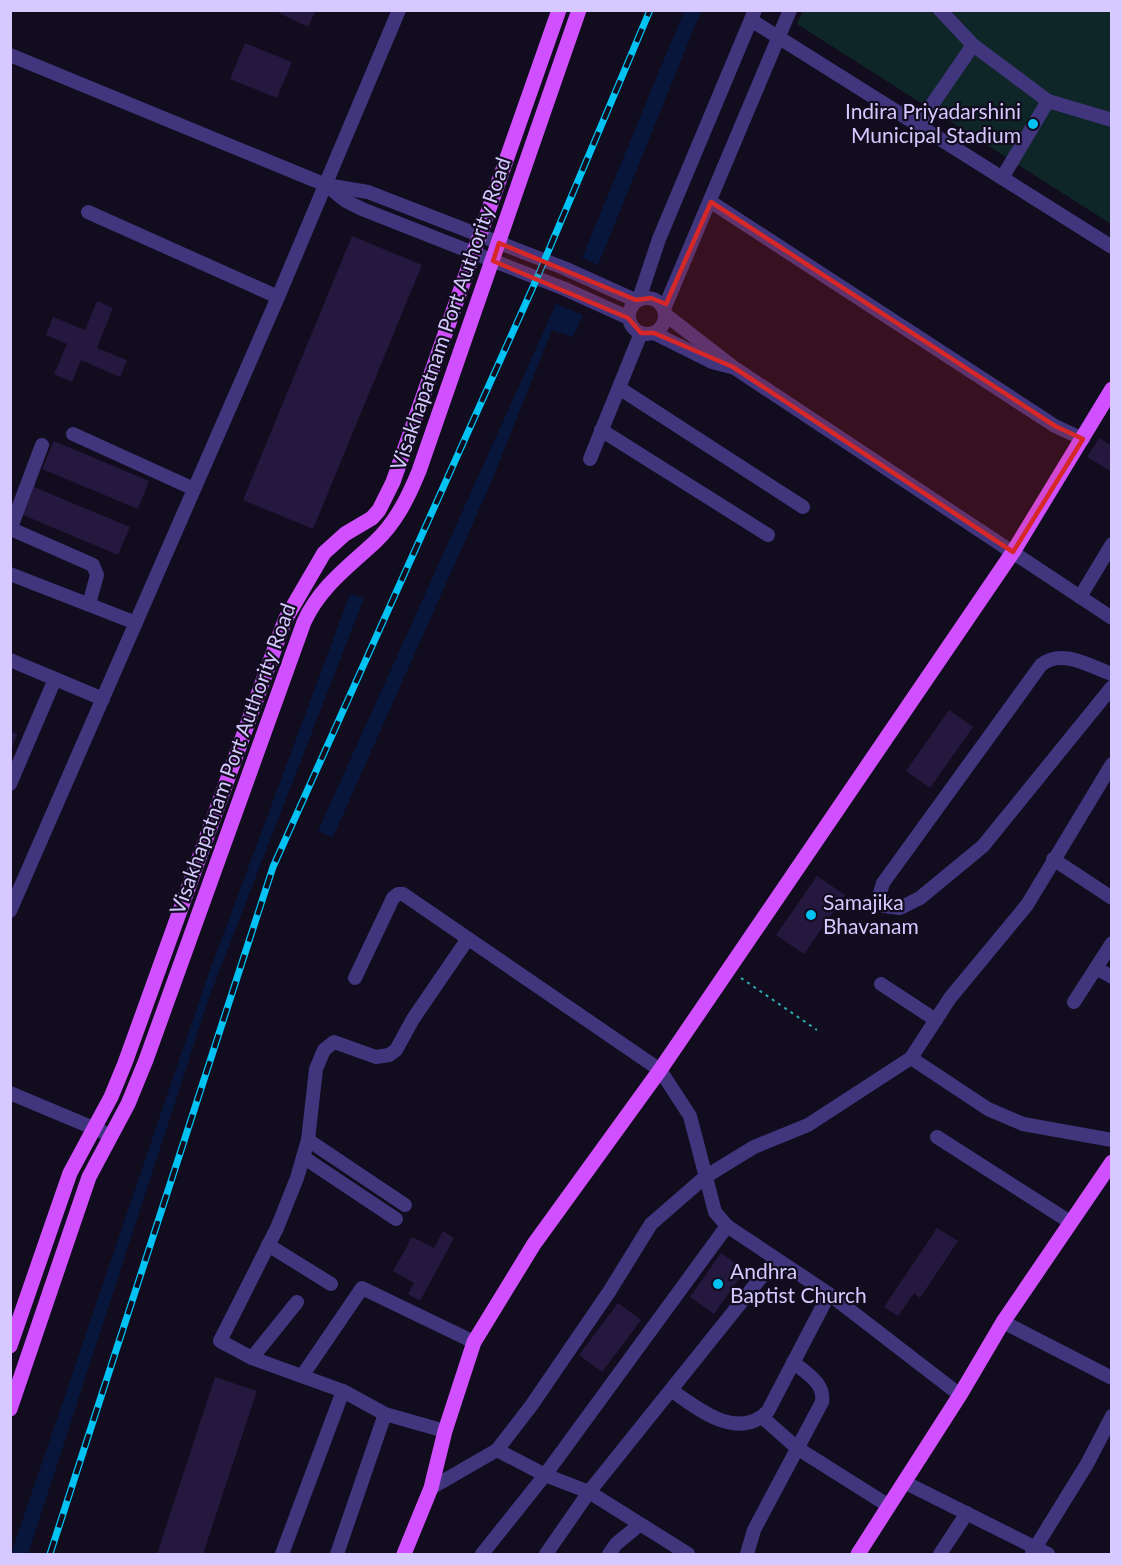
<svg xmlns="http://www.w3.org/2000/svg" width="1122" height="1565" font-family="Lato,sans-serif">
<rect width="100%" height="100%" fill="#110c1e"/>
<!-- green -->
<path fill="#0f2628" d="M803,10L1111,11V224L797,24Z"/>
<!-- water -->
<g fill="#08163b">
<path d="M684,11H701L598,265L582,258Z"/>
<path d="M556,304L583,315L573,337L552,330L490,485L333,837L318,831Z"/>
<path d="M350,594L364,598L210,995L28,1554H11L206,981Z"/>
</g>
<!-- building -->
<g fill="#24183f">
<path d="M280,10H316L308,27L279,13Z"/>
<path d="M245,43L292,62L277,98L230,79Z"/>
<path d="M352,236L422,265L313,529L243,500Z"/>
<path d="M97,301L113,308L97,348L127,360L120,377L81,360L72,382L54,374L67,344L46,335L53,317L85,330Z"/>
<path d="M1099,438L1112,446V472L1087,457Z"/>
<path d="M54,441L149,481L138,509L42,469Z"/>
<path d="M34,487L130,527L118,555L23,515Z"/>
<path d="M949,710L973,727L930,788L906,771Z"/>
<path d="M10,731L17,734L11,751H10Z"/>
<path d="M817,876L845,895L804,954L776,935Z"/>
<path d="M937,1228L958,1241L920,1298L914,1293L898,1316L884,1307Z"/>
<path d="M443,1231L454,1238L420,1301L408,1294L414,1283L393,1271L412,1237L434,1248Z"/>
<path d="M721,1253L745,1270L714,1314L690,1297Z"/>
<path d="M618,1303L641,1320L602,1372L579,1355Z"/>
<path d="M215,1377L257,1391L203,1554H157Z"/>
</g>
<g fill="none" stroke-linecap="round" stroke-linejoin="round">
<!-- path -->
<path stroke="#2caab0" stroke-width="2" stroke-dasharray="3 4.5" stroke-linecap="butt" d="M741,978L817,1030"/>
<!-- minor -->
<g stroke="#41367e" stroke-width="14">
<path d="M940,10L973,45L1048,101L1112,120"/>
<path d="M751,20L1112,247"/>
<path d="M10,55L326,185L346,201L362,209L565,289L629,318"/>
<path d="M918,125L973,45"/>
<path d="M1002,178L1048,101"/>
<path d="M326,185L368,192L564,268L637,301"/>
<path d="M711,202L1055,426L1083,439"/>
<path d="M88,212L278,297"/>
<circle cx="647" cy="316" r="18"/>
<path d="M639,299L659,239L755,10"/>
<path d="M664,309L790,10"/>
<path d="M666,315L733,367L1112,618"/>
<path d="M654,333L712,362L731,367"/>
<path d="M619,388L803,507"/>
<path d="M601,430L768,535"/>
<path d="M73,434L194,489"/>
<path d="M590,459L641,333"/>
<path d="M11,529L93,565L97,575L89,604"/>
<path d="M10,530L42,445"/>
<path d="M10,574L136,623"/>
<path d="M1080,597L1112,544"/>
<path d="M10,660L103,699"/>
<path d="M1112,674C1089,666 1062,648 1041,665L883,883L880,893L884,906L900,908L920,898L983,846L1112,687"/>
<path d="M10,784L55,679"/>
<path d="M1053,859L1112,898"/>
<path d="M10,911L278,297L399,10"/>
<path d="M1096,968L1112,977"/>
<path d="M355,978L393,898L398,894H403L660,1070L690,1116L715,1212L727,1226L829,1294L960,1395"/>
<path d="M881,984L936,1020"/>
<path d="M1074,1002L1112,943"/>
<path d="M911,1058L988,1109L1023,1124L1112,1140"/>
<path d="M10,1093L110,1135"/>
<path d="M937,1137L1070,1222"/>
<path d="M308,1140L405,1205"/>
<path d="M303,1157L396,1219"/>
<path d="M268,1245L331,1284"/>
<path d="M1003,1322L1112,1378"/>
<path d="M252,1358L297,1302"/>
<path d="M302,1376L362,1288L474,1342"/>
<path d="M671,1390C698,1409 738,1442 768,1411L829,1294"/>
<path d="M762,1417L797,1448L889,1506"/>
<path d="M445,1431L385,1414L343,1391L252,1358L220,1341L277,1228L297,1178L308,1140L316,1069L324,1050L334,1042L376,1057L389,1055L396,1050L413,1019L467,940"/>
<path d="M497,1450L545,1475L589,1492L688,1554"/>
<path d="M904,1482L1048,1554"/>
<path d="M431,1488L497,1450L531,1406L609,1292L651,1224L705,1177L754,1147L808,1125L911,1058L950,998L1027,905L1112,764"/>
<path d="M1032,1553L1087,1464L1112,1416"/>
<path d="M282,1554L343,1391"/>
<path d="M337,1554L385,1414"/>
<path d="M482,1554L545,1475L727,1226"/>
<path d="M546,1554L589,1492L775,1260"/>
<path d="M609,1554L616,1544L639,1525"/>
<path d="M747,1554L754,1530L822,1402C825,1383 807,1374 793,1362"/>
<path d="M940,1554L967,1513"/>
</g>
<!-- major -->
<g stroke="#d050ff" stroke-width="15">
<path d="M10,1346L70,1173L111,1097L125,1063L285,620L324,553L345,534L372,518L379,510L393,482L559,10"/>
<path d="M10,1409L89,1177L128,1104L146,1060L304,622C320,587 348,567 375,542C396,522 408,498 419,471L579,10"/>
<path d="M404,1554L431,1488L445,1431L474,1342L534,1244L660,1070L1013,552L1112,389"/>
<path d="M858,1554L960,1395L1003,1322L1112,1162"/>
</g>
<defs>
<path id="rail" d="M50,1554L273,867L537,278L650,10"/>
</defs>
<!-- rail casing -->
<use href="#rail" stroke="#00c3f4" stroke-width="7"/>
<!-- rail -->
<use href="#rail" stroke="#110c1e" stroke-width="4.5" stroke-dasharray="14" stroke-linecap="butt"/>
</g>
<!-- marked area -->
<path fill="#d62828" fill-opacity="0.2" stroke="#d62828" stroke-width="4.5" stroke-linejoin="round" d="M711,202L1055,426L1083,439L1013,552L733,367L654,333H641L628,318L493,261L499,243L636,300L651,298L666,304Z"/>
<!-- markers -->
<g fill="#00c3f4" stroke="#110c1e" stroke-width="2">
<circle cx="1033" cy="124" r="6"/>
<circle cx="811" cy="915" r="6"/>
<circle cx="718" cy="1284" r="6"/>
</g>
<g text-anchor="middle" stroke-width="4.5" stroke-linejoin="round" paint-order="stroke">
<!-- poi labels -->
<g font-size="21" fill="#d5c9ff" stroke="#110c1e" text-anchor="start">
<text x="1021" y="119" text-anchor="end">Indira Priyadarshini<tspan x="1021" dy="24">Municipal Stadium</tspan></text>
<text x="823" y="910">Samajika<tspan x="823" dy="24">Bhavanam</tspan></text>
<text x="730" y="1279">Andhra<tspan x="730" dy="24">Baptist Church</tspan></text>
</g>
<!-- street labels -->
<g font-size="21" fill="#d5c9ff" stroke="#110c1e">
<text transform="translate(451 314) rotate(-71)" y="7">Visakhapatnam Port Authority Road</text>
<text transform="translate(233 759) rotate(-70)" y="7">Visakhapatnam Port Authority Road</text>
</g>
</g>
<!-- border -->
<rect width="1122" height="1565" fill="none" stroke="#d5c9ff" stroke-width="24"/>
</svg>
